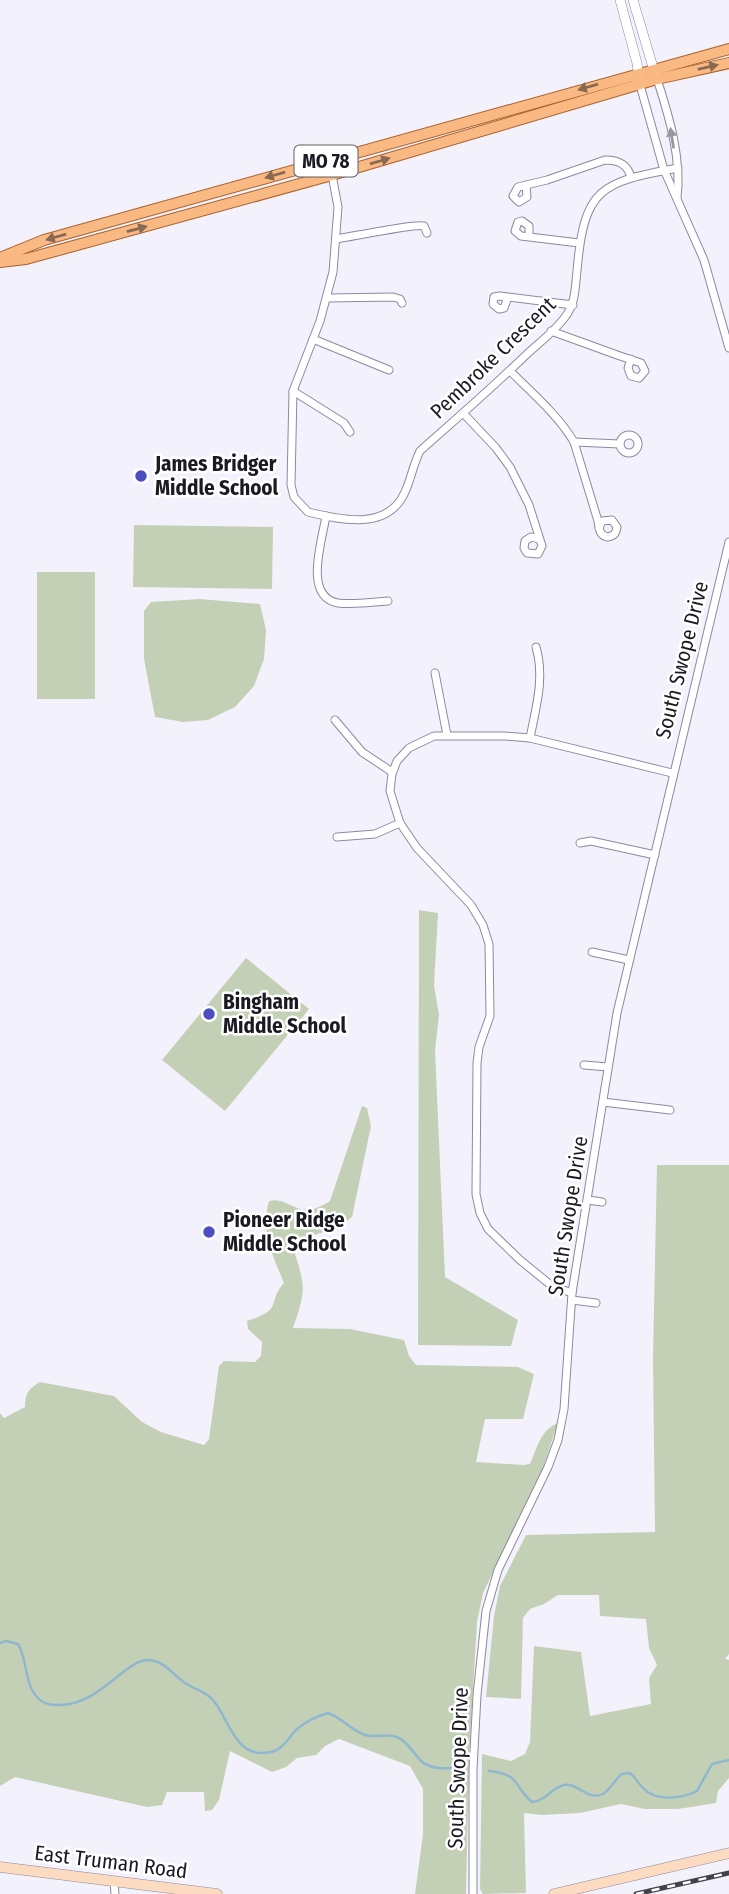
<svg xmlns="http://www.w3.org/2000/svg" width="729" height="1894" font-family="'Fira Sans Condensed',sans-serif">
<rect width="100%" height="100%" fill="#f3f2fc"/>
<!-- green -->
<g fill="#c4d0b6">
<path d="M134,525L273,527L272,589L133,587Z"/>
<rect x="37" y="572" width="58" height="127"/>
<path d="M200,599L260,604L266,630L264,659L254,686L235,707L208,720L183,722L155,717L144,659V611L151,602Z"/>
<path d="M419,910L438,913L434,985L439,1015L435,1050L445,1277L518,1320L511,1346L418,1345Z"/>
<path d="M246,958L309,1009L225,1111L162,1060Z"/>
<path d="M362,1106L367,1108L371,1126L352,1217C335,1231 319,1234 298,1238L293,1248C306,1287 306,1290 293,1328L350,1329L404,1340L409,1356L416,1365L518,1367L534,1374L523,1419H485L476,1462L524,1465L530,1464C537,1448 541,1429 558,1423L543,1468L483,1593L477,1622L469,1756L466,1894H415L423,1834V1789L410,1766L339,1739L325,1746L316,1755L297,1758L286,1767L272,1772L230,1751L219,1800L212,1810L205,1811L204,1792H167L162,1805L147,1807L15,1777L0,1786V1413L4,1418L25,1407C25,1394 28,1389 40,1382L114,1396L142,1422L161,1432L204,1445L209,1439L219,1366L224,1361L255,1362L261,1356L262,1342L248,1329L247,1321C285,1309 266,1303 284,1283C273,1256 260,1231 269,1201C290,1195 297,1223 330,1201Z"/>
<path d="M657,1165H729V1654L725,1659L729,1660V1778L718,1791L716,1803L678,1809H645L621,1804L580,1813L542,1815L524,1813L526,1893L483,1894L480,1889L482,1754L511,1761L525,1754L530,1742L534,1646L581,1652L590,1716L651,1704L649,1678L657,1665L649,1648L646,1619L600,1616L599,1595H558L544,1604L530,1609L523,1618L521,1699L486,1697L494,1616L500,1586L526,1535L655,1532L653,1359Z"/>
</g>
<g fill="none" stroke-linecap="round" stroke-linejoin="round">
<!-- stream -->
<g stroke="#8fb8d0" stroke-width="2.5">
<path d="M0,1643L6,1641L18,1644C28,1661 24,1684 38,1698C43,1704 50,1705 57,1705C100,1707 126,1657 150,1660C166,1662 173,1675 185,1683C196,1690 208,1692 216,1704C230,1723 237,1760 271,1752C282,1750 288,1739 295,1731C303,1723 317,1716 328,1713C342,1718 351,1730 365,1735C376,1738 387,1733 397,1737C408,1742 413,1752 420,1760C431,1771 449,1768 462,1768"/>
<path d="M489,1771C522,1775 512,1785 532,1802C545,1801 550,1790 561,1786C575,1779 587,1802 603,1794C611,1789 615,1779 622,1774L630,1773C636,1778 637,1782 642,1787C655,1802 681,1799 697,1791L712,1764L729,1760"/>
</g>
<defs>
<g id="minor">
<path d="M657,79C669,116 682,159 677,198"/>
<path d="M640,85L664,170L704,260L729,348"/>
<path d="M332,175L338,207L333,272L320,321L293,391L291,485L294,497L308,512C341,520 388,531 405,492C411,479 413,465 420,451C456,419 492,388 527,354C540,342 555,331 565,317C576,303 575,287 577,271C584,188 600,182 678,168"/>
<path d="M526,185L527,197L519,202L513,196L518,187L547,180L605,160C618,160 628,164 631,178"/>
<path d="M529,237V226L522,221L518,222L515,231L521,236L579,243"/>
<path d="M336,239C351,237 417,223 424,226L427,233"/>
<path d="M508,297L504,308L499,309L493,304L494,297L500,296L573,305"/>
<path d="M328,298L393,297L400,299L402,303"/>
<path d="M551,331L620,356L641,363L645,371L639,378L631,376L628,368L631,359"/>
<path d="M313,339L389,370"/>
<path d="M510,371C532,393 558,415 574,442L598,521C599,528 599,535 607,537C614,536 616,534 617,527L612,520L602,521L599,528"/>
<path d="M293,391L344,423L350,432"/>
<path d="M463,413L496,448L510,467L529,505L542,546L538,554L527,553L524,548L525,541L531,537L539,539"/>
<circle cx="629" cy="444" r="9"/>
<path d="M574,442L620,444"/>
<path d="M326,516C322,541 303,597 338,603C354,605 372,602 388,601"/>
<path d="M435,673L447,735"/>
<path d="M335,720L362,752L392,772"/>
<path d="M530,738C536,707 545,678 536,647"/>
<path d="M337,837L375,834L400,823"/>
<path d="M580,843L591,841L655,855"/>
<path d="M592,952L629,960"/>
<path d="M584,1065L608,1067"/>
<path d="M603,1102L670,1110"/>
<path d="M588,1200L602,1202"/>
<path d="M572,1293L552,1286L520,1260L488,1229L480,1213L476,1194L477,1063L479,1047L490,1016L489,944L483,925L471,905L417,848L400,823L390,791L392,774L397,761L409,748L434,736H505L530,738L672,773"/>
<path d="M572,1300L596,1303"/>
<path d="M114,1882L115,1894"/>
<path d="M473,1894V1769L477,1695L486,1611L498,1570L548,1467L558,1440L564,1409L572,1293L617,1013L729,542"/>
</g>
<g id="tertiary">
<path d="M620,0L637,63L639,80"/>
<path d="M633,0L655,74"/>
</g>
<g id="secondary">
<path d="M0,1867L217,1894"/>
<path d="M554,1894L729,1853"/>
</g>
<g id="primary">
<path d="M0,258L44,240L729,49"/>
<path d="M0,262L26,259L332,175L657,79L729,63"/>
</g>
</defs>
<!-- minor casing -->
<use href="#minor" stroke="#8b89a0" stroke-width="9"/>
<!-- tertiary casing -->
<use href="#tertiary" stroke="#8b89a0" stroke-width="10"/>
<!-- secondary casing -->
<use href="#secondary" stroke="#8b89a0" stroke-width="11"/>
<!-- primary casing -->
<use href="#primary" stroke="#a9622b" stroke-width="12"/>
<!-- minor -->
<use href="#minor" stroke="#fff" stroke-width="7"/>
<!-- tertiary -->
<use href="#tertiary" stroke="#fff" stroke-width="9"/>
<!-- secondary -->
<use href="#secondary" stroke="#fcdbc1" stroke-width="10"/>
<!-- primary -->
<use href="#primary" stroke="#fab883" stroke-width="10"/>
<defs>
<path id="rail" d="M636,1894L729,1873"/>
</defs>
<!-- rail casing -->
<use href="#rail" stroke="#43424c" stroke-width="5"/>
<!-- rail -->
<use href="#rail" stroke="#fff" stroke-width="2.5" stroke-dasharray="8" stroke-linecap="butt"/>
</g>
<!-- one-way arrows -->
<defs><path id="oneway-solid" d="M-6-.8H1V-3.2L6.5 0L1 3.2V.8H-6Z" transform="scale(1.75)"/></defs>
<g fill="#8a6953">
<use href="#oneway-solid" transform="translate(708 67) rotate(-13)"/>
<use href="#oneway-solid" transform="translate(588 87) rotate(164)"/>
<use href="#oneway-solid" transform="translate(380 161) rotate(-16)"/>
<use href="#oneway-solid" transform="translate(275 175) rotate(164)"/>
<use href="#oneway-solid" transform="translate(137 229) rotate(-15)"/>
<use href="#oneway-solid" transform="translate(56 237) rotate(164)"/>
</g>
<use fill="#98989c" href="#oneway-solid" transform="translate(672 138) rotate(-99)"/>
<!-- markers -->
<g fill="#4b4dc3" stroke="#fff" stroke-width="2.5">
<circle cx="141" cy="476" r="7"/>
<circle cx="209" cy="1014" r="7"/>
<circle cx="209" cy="1232" r="7"/>
</g>
<g text-anchor="middle" stroke-width="5" stroke-linejoin="round" paint-order="stroke">
<!-- shield labels -->
<rect fill="#fff" stroke="#5f5f65" stroke-width="2" x="294.5" y="145.5" width="63" height="31" rx="5"/>
<g font-size="19" font-weight="bold" fill="#1b1a23">
<text x="326" y="168">MO 78</text>
</g>
<!-- street labels -->
<g font-size="21" fill="#1b1a23" stroke="#fff">
<text transform="translate(493 358) rotate(-44)" y="7">Pembroke Crescent</text>
<text transform="translate(682 660) rotate(-76)" y="7">South Swope Drive</text>
<text transform="translate(568 1216) rotate(-81)" y="7">South Swope Drive</text>
<text transform="translate(458 1768) rotate(-88)" y="7">South Swope Drive</text>
<text transform="translate(111 1862) rotate(7)" y="7">East Truman Road</text>
</g>
<!-- poi labels -->
<g font-size="21" font-weight="bold" fill="#1b1a23" stroke="#fff" text-anchor="start">
<text x="155" y="471">James Bridger<tspan x="155" dy="24">Middle School</tspan></text>
<text x="223" y="1009">Bingham<tspan x="223" dy="24">Middle School</tspan></text>
<text x="223" y="1227">Pioneer Ridge<tspan x="223" dy="24">Middle School</tspan></text>
</g>
</g>
</svg>
